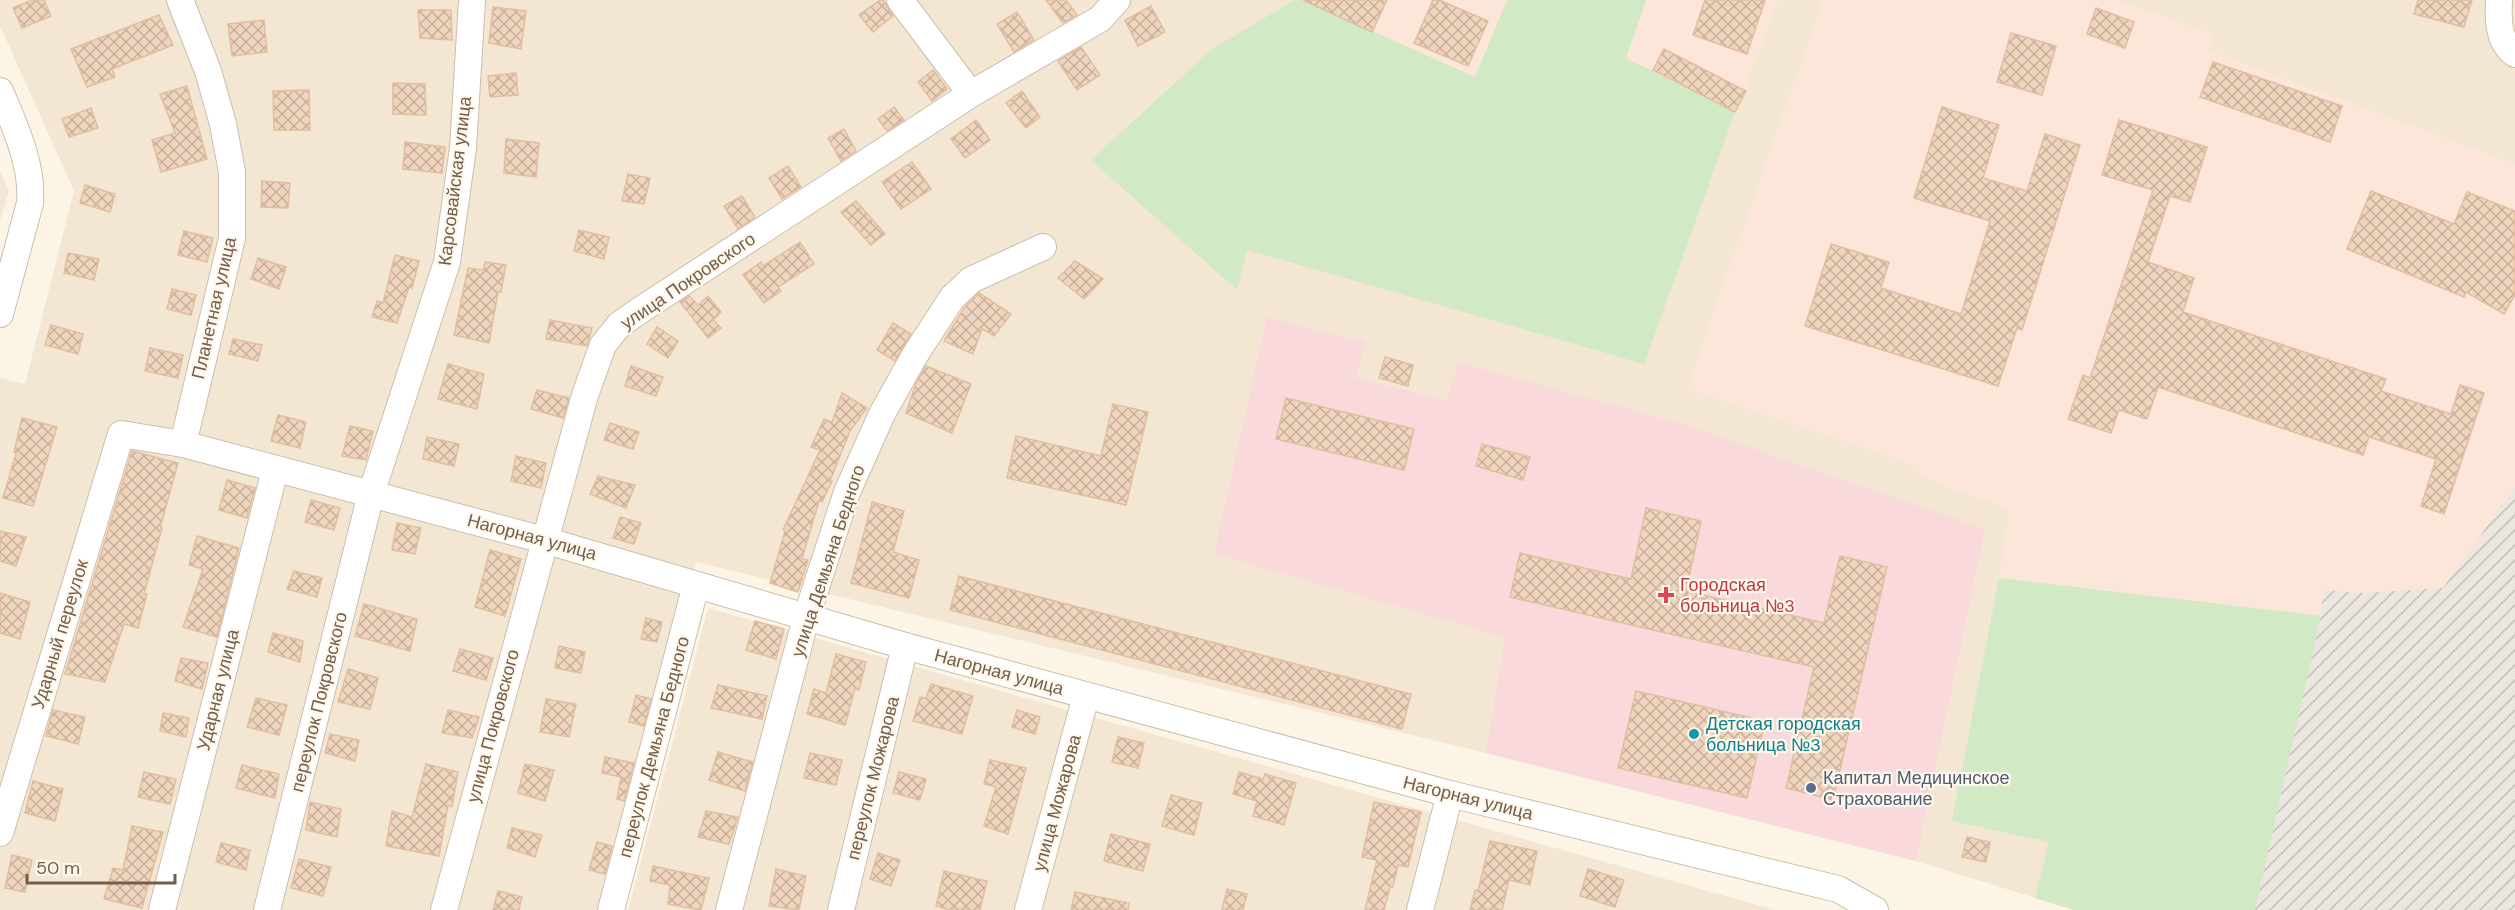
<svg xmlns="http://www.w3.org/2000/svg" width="2515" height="910" font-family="'DM Sans',sans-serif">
<defs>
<pattern id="industrial-furrows" width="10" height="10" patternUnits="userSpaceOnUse" patternTransform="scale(1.5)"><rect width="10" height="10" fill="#ece6e0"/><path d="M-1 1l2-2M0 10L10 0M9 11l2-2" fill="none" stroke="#c4beb8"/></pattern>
<pattern id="building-cross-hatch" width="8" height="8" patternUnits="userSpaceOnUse" patternTransform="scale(1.5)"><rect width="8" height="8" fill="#f0d5be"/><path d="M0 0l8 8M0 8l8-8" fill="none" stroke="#c7b09c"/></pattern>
</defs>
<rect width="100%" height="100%" fill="#fcf5e6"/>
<!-- residential -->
<g fill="#f3e7d4">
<path d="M0,0H2515V910H2074L1916,861L1486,753L696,562L602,910H0V378L25,384L74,191L0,26Z"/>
<path d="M0,171L9,191L0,221Z"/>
<path d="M708,608L1775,910H628Z"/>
</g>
<!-- commercial -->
<g fill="#fce6da">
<path d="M1303,0H1507L1476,77Z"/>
<path d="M1646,0H1779L1735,112L1626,58Z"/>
<path d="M1823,0H2118L2213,34L2208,50L2515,164V487L2443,588L2363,593L2324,590L2321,616L1999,578L2010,509L1936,483L1903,461L1687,389Z"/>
</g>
<!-- industrial -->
<path fill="url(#industrial-furrows)" d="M2515,487V910H2255L2321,616L2323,590L2363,593L2443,588Z"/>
<!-- medical -->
<path fill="#f9d9db" d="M1267,317L1365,342L1356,378L1447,400L1458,362L1683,424L1985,529L1916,861L1486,753L1505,637L1214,554Z"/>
<!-- green -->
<g fill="#d1e9c4">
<path d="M1295,0H1303L1475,77L1507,0H1646L1626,58L1735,112L1644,364L1247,250L1237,290L1091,160L1212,49Z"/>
<path d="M1999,578L2321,616L2255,910H2074L2035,898L2049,842L1952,821Z"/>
</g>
<!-- building -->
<g fill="url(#building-cross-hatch)" stroke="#e3bd9f" stroke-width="1.5">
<path d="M32,0H44L51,16L22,28L13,8Z"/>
<path d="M880,0H883L893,16L873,32L859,15Z"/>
<path d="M1046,0H1066L1077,15L1063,23Z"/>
<path d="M1303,0H1387L1372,32Z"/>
<path d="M1433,0H1439L1488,21L1468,66L1414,43Z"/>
<path d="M1705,0H1765L1747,54L1693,35Z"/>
<path d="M2418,0H2472L2464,27L2414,14Z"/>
<path d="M1151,6L1165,32L1138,46L1125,20Z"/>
<path d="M493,7L526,11L521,49L489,43Z"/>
<path d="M2096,8L2134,22L2125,48L2087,34Z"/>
<path d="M418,10H451L452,40L420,38Z"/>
<path d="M1017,12L1034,40L1014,52L997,24Z"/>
<path d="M159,15L173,45L112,69L115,77L87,87L71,49Z"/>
<path d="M264,20L267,52L232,56L228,24Z"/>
<path d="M2011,33L2056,46L2042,95L1997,82Z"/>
<path d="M1081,47L1100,75L1077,90L1058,61Z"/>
<path d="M1664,49L1746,91L1735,112L1653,70Z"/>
<path d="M2213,62L2342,106L2330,142L2200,97Z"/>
<path d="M933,70L947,89L932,101L918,82Z"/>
<path d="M516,73L518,95L490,97L488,76Z"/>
<path d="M393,83L425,84L426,115L393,114Z"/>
<path d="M187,86L207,159L161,172L152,140L175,133L160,94Z"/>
<path d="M309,90L310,130H274L273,91Z"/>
<path d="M1022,91L1040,117L1026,128L1006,103Z"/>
<path d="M894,107L904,120L887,131L878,119Z"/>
<path d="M1942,107L1999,125L1983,178L2027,191L2045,134L2080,145L2022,330L2017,328L1998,386L1805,326L1831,244L1889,262L1881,288L1961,314L1990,221L1914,198Z"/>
<path d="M91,108L98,128L69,137L62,119Z"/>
<path d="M976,120L990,140L965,158L951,139Z"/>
<path d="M2119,120L2207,147L2190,202L2170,196L2148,262L2194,278L2183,312L2386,379L2381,391L2451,414L2460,385L2484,393L2444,514L2421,506L2436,459L2369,437L2363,455L2158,387L2147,419L2119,410L2111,433L2068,419L2083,375L2090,378L2153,190L2102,175Z"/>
<path d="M844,129L856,151L841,161L828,138Z"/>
<path d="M506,139L539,143L536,177L504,173Z"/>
<path d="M405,142L445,147L442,173L403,169Z"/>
<path d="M912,162L931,189L901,209L882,182Z"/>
<path d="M788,166L801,187L782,199L769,178Z"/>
<path d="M628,174L650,178L644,204L622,201Z"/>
<path d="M262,181L290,183L288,208L261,207Z"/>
<path d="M85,185L115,194L110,212L80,203Z"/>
<path d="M2371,191L2454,224L2467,192L2515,211V295L2504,314L2466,292L2464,297L2347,249Z"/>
<path d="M742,196L755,217L738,229L724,206Z"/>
<path d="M856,201L885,234L871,245L841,212Z"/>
<path d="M579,230L609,237L604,259L574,251Z"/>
<path d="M184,231L213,238L207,262L178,255Z"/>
<path d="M800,242L814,264L778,287L781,291L764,303L743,275L761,262L763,266Z"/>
<path d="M68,253L99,259L94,280L64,273Z"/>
<path d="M395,255L419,261L412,288L409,287L397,323L372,317L377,301L383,303Z"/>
<path d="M258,258L286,267L279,289L251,279Z"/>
<path d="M1075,261L1103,279L1084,299L1058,278Z"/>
<path d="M485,262L506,265L501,292H498L489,343L454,335L468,268L483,270Z"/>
<path d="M172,289L196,295L191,315L167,309Z"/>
<path d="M979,293L1011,314L994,336L982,329L973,354L944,341L964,308Z"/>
<path d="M689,296L698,305L708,296L721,312L713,320L721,328L708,338L680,302Z"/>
<path d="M550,320L592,328L587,346L546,339Z"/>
<path d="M893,323L911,334L895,361L877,350Z"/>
<path d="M51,325L83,334L78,354L45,345Z"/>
<path d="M657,327L678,341L668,358L647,344Z"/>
<path d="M233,339L262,345L258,361L229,354Z"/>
<path d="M150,348L183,355L178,378L145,371Z"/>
<path d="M1385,357L1413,365L1408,386L1379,378Z"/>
<path d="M448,364L484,374L477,409L438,399Z"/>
<path d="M631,366L663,377L656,396L625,386Z"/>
<path d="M926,366L971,384L952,433L906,413L916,383Z"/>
<path d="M537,390L569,398L563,418L531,409Z"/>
<path d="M842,393L867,408L850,431L830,481H832L822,502L819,501L802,559L808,560L798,592L770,583L785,531L783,530L820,450L811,447L824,419L832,422Z"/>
<path d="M1286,398L1414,429L1404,470L1276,439Z"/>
<path d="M1113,404L1148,412L1126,505L1007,478L1016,436L1101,456Z"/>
<path d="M278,415L306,422L300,448L271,441Z"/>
<path d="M22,418L57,427L33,506L3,498L16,453L14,452Z"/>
<path d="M610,423L639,432L633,449L604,440Z"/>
<path d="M350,426L373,431L366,460L342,456Z"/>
<path d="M427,437L459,444L454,466L423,459Z"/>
<path d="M1482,444L1530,457L1523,480L1476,466Z"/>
<path d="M132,451L178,463L160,528H162L144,594H147L138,628L124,624L105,682L65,674Z"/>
<path d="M516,456L546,463L541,488L511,481Z"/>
<path d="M598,476L635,485L626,508L590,494Z"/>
<path d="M227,480L255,488L247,518L219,510Z"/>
<path d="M311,500L340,508L334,530L305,522Z"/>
<path d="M872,502L904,511L893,552L919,560L909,598L851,583Z"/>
<path d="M1646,508L1701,521L1686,591L1824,623L1840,556L1887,567L1833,800L1786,788L1814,667L1510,597L1520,553L1631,579Z"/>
<path d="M620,517L641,523L634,544L613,538Z"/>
<path d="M397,523L421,528L415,554L392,550Z"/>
<path d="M0,531L26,537L16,566L0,561Z"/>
<path d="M197,536L239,548L217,637L183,627L203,569L189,565Z"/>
<path d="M490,550L521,559L505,616L475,607Z"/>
<path d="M294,571L322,578L317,597L287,589Z"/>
<path d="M959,576L1411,694L1402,729L950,610Z"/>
<path d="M0,593L30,602L20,639L0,633Z"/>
<path d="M364,604L417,619L410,651L355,636Z"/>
<path d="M646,618L662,622L657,642L641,639Z"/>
<path d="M755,621L784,629L776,659L746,650Z"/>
<path d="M273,633L303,641L300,662L268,652Z"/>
<path d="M559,646L585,652L581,673L555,668Z"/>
<path d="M460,649L493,658L486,680L453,671Z"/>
<path d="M836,654L866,662L859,690L855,689L845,725L807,714L814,689L826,693Z"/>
<path d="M181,658L208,663L202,689L175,681Z"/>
<path d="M348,669L378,678L370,709L338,702Z"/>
<path d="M931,684L973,696L962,734L913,721L920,697L926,698Z"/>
<path d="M718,685L767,696L762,719L711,708Z"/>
<path d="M1636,691L1765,721L1747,798L1618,768Z"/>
<path d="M636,695L651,699L644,726L629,722Z"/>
<path d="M256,698L287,705L279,735L247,727Z"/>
<path d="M546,699L576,704L569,737L540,732Z"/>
<path d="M53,710L85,717L78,744L46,736Z"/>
<path d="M448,710L479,717L472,738L442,733Z"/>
<path d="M1017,710L1040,717L1035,734L1012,727Z"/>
<path d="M163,713L189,718L186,737L160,731Z"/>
<path d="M330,734L359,740L355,761L325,753Z"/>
<path d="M1118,737L1144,743L1138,768L1112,762Z"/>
<path d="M718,752L753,762L745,791L709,780Z"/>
<path d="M810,753L842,760L836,785L804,778Z"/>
<path d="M605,757L634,763L624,801L617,799L621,777L602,773Z"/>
<path d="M990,760L1026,768L1008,834L984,826L996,787L984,784Z"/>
<path d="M426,764L458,772L452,807L448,805L439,856L386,846L392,811L412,817Z"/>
<path d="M525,764L554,770L545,801L518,793Z"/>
<path d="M242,765L279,774L275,798L236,788Z"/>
<path d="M144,772L176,779L170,804L138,797Z"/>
<path d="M899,772L926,779L920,800L893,793Z"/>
<path d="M1239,772L1263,779L1265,774L1296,783L1284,825L1253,816L1257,801L1233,794Z"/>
<path d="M33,781L63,789L55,821L25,813Z"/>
<path d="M1171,795L1202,803L1194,835L1162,826Z"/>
<path d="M310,802L341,809L337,837L306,830Z"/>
<path d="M1374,802L1421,812L1408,867L1398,865L1393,887H1390L1384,910H1365L1377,860L1362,857Z"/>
<path d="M706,811L738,817L729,844L698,837Z"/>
<path d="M132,826L163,832L142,908L104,899L113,868L123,870Z"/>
<path d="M512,828L542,835L535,857L507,848Z"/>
<path d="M1111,834L1150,844L1143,871L1104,861Z"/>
<path d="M1967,837L1990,842L1986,862L1962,857Z"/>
<path d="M1490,841L1537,851L1530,885L1509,880L1502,910H1470L1475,890L1478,891Z"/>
<path d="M597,842L612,846L605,874L589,870Z"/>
<path d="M221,843L250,850L246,870L216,862Z"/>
<path d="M878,853L900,860L891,886L870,879Z"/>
<path d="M12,855L32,860L25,892L5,888Z"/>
<path d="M299,859L331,867L323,896L291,888Z"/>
<path d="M653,866L709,878L701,910L668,904L670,885L650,881Z"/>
<path d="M776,869L806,876L799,910L769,906Z"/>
<path d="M1588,869L1624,880L1615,907L1580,896Z"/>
<path d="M944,871L987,881L980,910H950L936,906Z"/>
<path d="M1227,889L1247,894L1243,910H1222Z"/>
<path d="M498,891L522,897L519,910H493Z"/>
<path d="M1075,892L1129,903L1128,910H1071Z"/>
</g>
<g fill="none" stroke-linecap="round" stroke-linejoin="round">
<defs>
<g id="minor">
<path d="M180,0L208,71L223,124L232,172V238L183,444"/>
<path d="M900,0L971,94"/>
<path d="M2499,0C2498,19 2498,42 2515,54"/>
<path d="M0,91C15,127 33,164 30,203L0,314"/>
<path d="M0,833L121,434L183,444L544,540L905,646L1450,794L1838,889L1875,910"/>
<path d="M162,910L275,470"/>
<path d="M267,910L371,494L447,262L463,148L472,0"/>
<path d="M444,910L585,395L603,345L619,325L639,311L971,94L1100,19L1117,0"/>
<path d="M611,910L696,585"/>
<path d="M729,910L806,618L847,492L882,414L915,355L952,298L971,280L1043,247"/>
<path d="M841,910L905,646"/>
<path d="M1028,910L1086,696"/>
<path d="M1420,910L1450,794"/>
</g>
</defs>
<!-- minor casing -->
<use href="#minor" stroke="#cdbdac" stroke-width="28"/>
<!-- minor -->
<use href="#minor" stroke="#fff" stroke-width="26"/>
</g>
<!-- markers -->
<path fill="#e0444e" stroke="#fef8ec" stroke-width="2" d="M1663 586h6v6h6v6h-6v6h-6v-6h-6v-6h6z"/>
<circle fill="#0f9aa8" stroke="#fef8ec" stroke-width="2" cx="1694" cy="734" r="6"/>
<circle fill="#5c6f8a" stroke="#fef8ec" stroke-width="2" cx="1811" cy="788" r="6"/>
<g text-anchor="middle" stroke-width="4.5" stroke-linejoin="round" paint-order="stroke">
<!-- street labels -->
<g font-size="18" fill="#745d4b" stroke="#fef8ec">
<text transform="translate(455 181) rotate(-83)" y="6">Карсовайская улица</text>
<text transform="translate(688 281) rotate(-34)" y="6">улица Покровского</text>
<text transform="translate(214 308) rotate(-77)" y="6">Планетная улица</text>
<text transform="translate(532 537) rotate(15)" y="6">Нагорная улица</text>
<text transform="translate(828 561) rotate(-72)" y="6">улица Демьяна Бедного</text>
<text transform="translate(60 634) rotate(-73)" y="6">Ударный переулок</text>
<text transform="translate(999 672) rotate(15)" y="6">Нагорная улица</text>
<text transform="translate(218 690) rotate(-76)" y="6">Ударная улица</text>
<text transform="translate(319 702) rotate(-76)" y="6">переулок Покровского</text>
<text transform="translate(493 726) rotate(-75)" y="6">улица Покровского</text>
<text transform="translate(654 747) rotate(-75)" y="6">переулок Демьяна Бедного</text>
<text transform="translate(873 778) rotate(-76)" y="6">переулок Можарова</text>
<text transform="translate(1468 798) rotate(14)" y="6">Нагорная улица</text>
<text transform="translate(1057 803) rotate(-75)" y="6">улица Можарова</text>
</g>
<!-- health labels -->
<g font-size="18" fill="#be3a42" stroke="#fef8ec" text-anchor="start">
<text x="1680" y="591">Городская<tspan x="1680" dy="21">больница №3</tspan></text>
</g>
<!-- culture labels -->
<g font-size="18" fill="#0d838f" stroke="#fef8ec" text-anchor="start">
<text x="1706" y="730">Детская городская<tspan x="1706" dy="21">больница №3</tspan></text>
</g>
<!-- service labels -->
<g font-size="18" fill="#4e5e75" stroke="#fef8ec" text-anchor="start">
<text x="1823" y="784">Капитал Медицинское<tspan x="1823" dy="21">Страхование</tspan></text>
</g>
</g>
<!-- scale -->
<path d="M27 874v9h148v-9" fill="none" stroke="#745d4b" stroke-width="3"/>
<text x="36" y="874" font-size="18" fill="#745d4b" stroke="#fef8ec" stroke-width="4.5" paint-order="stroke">50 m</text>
</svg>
